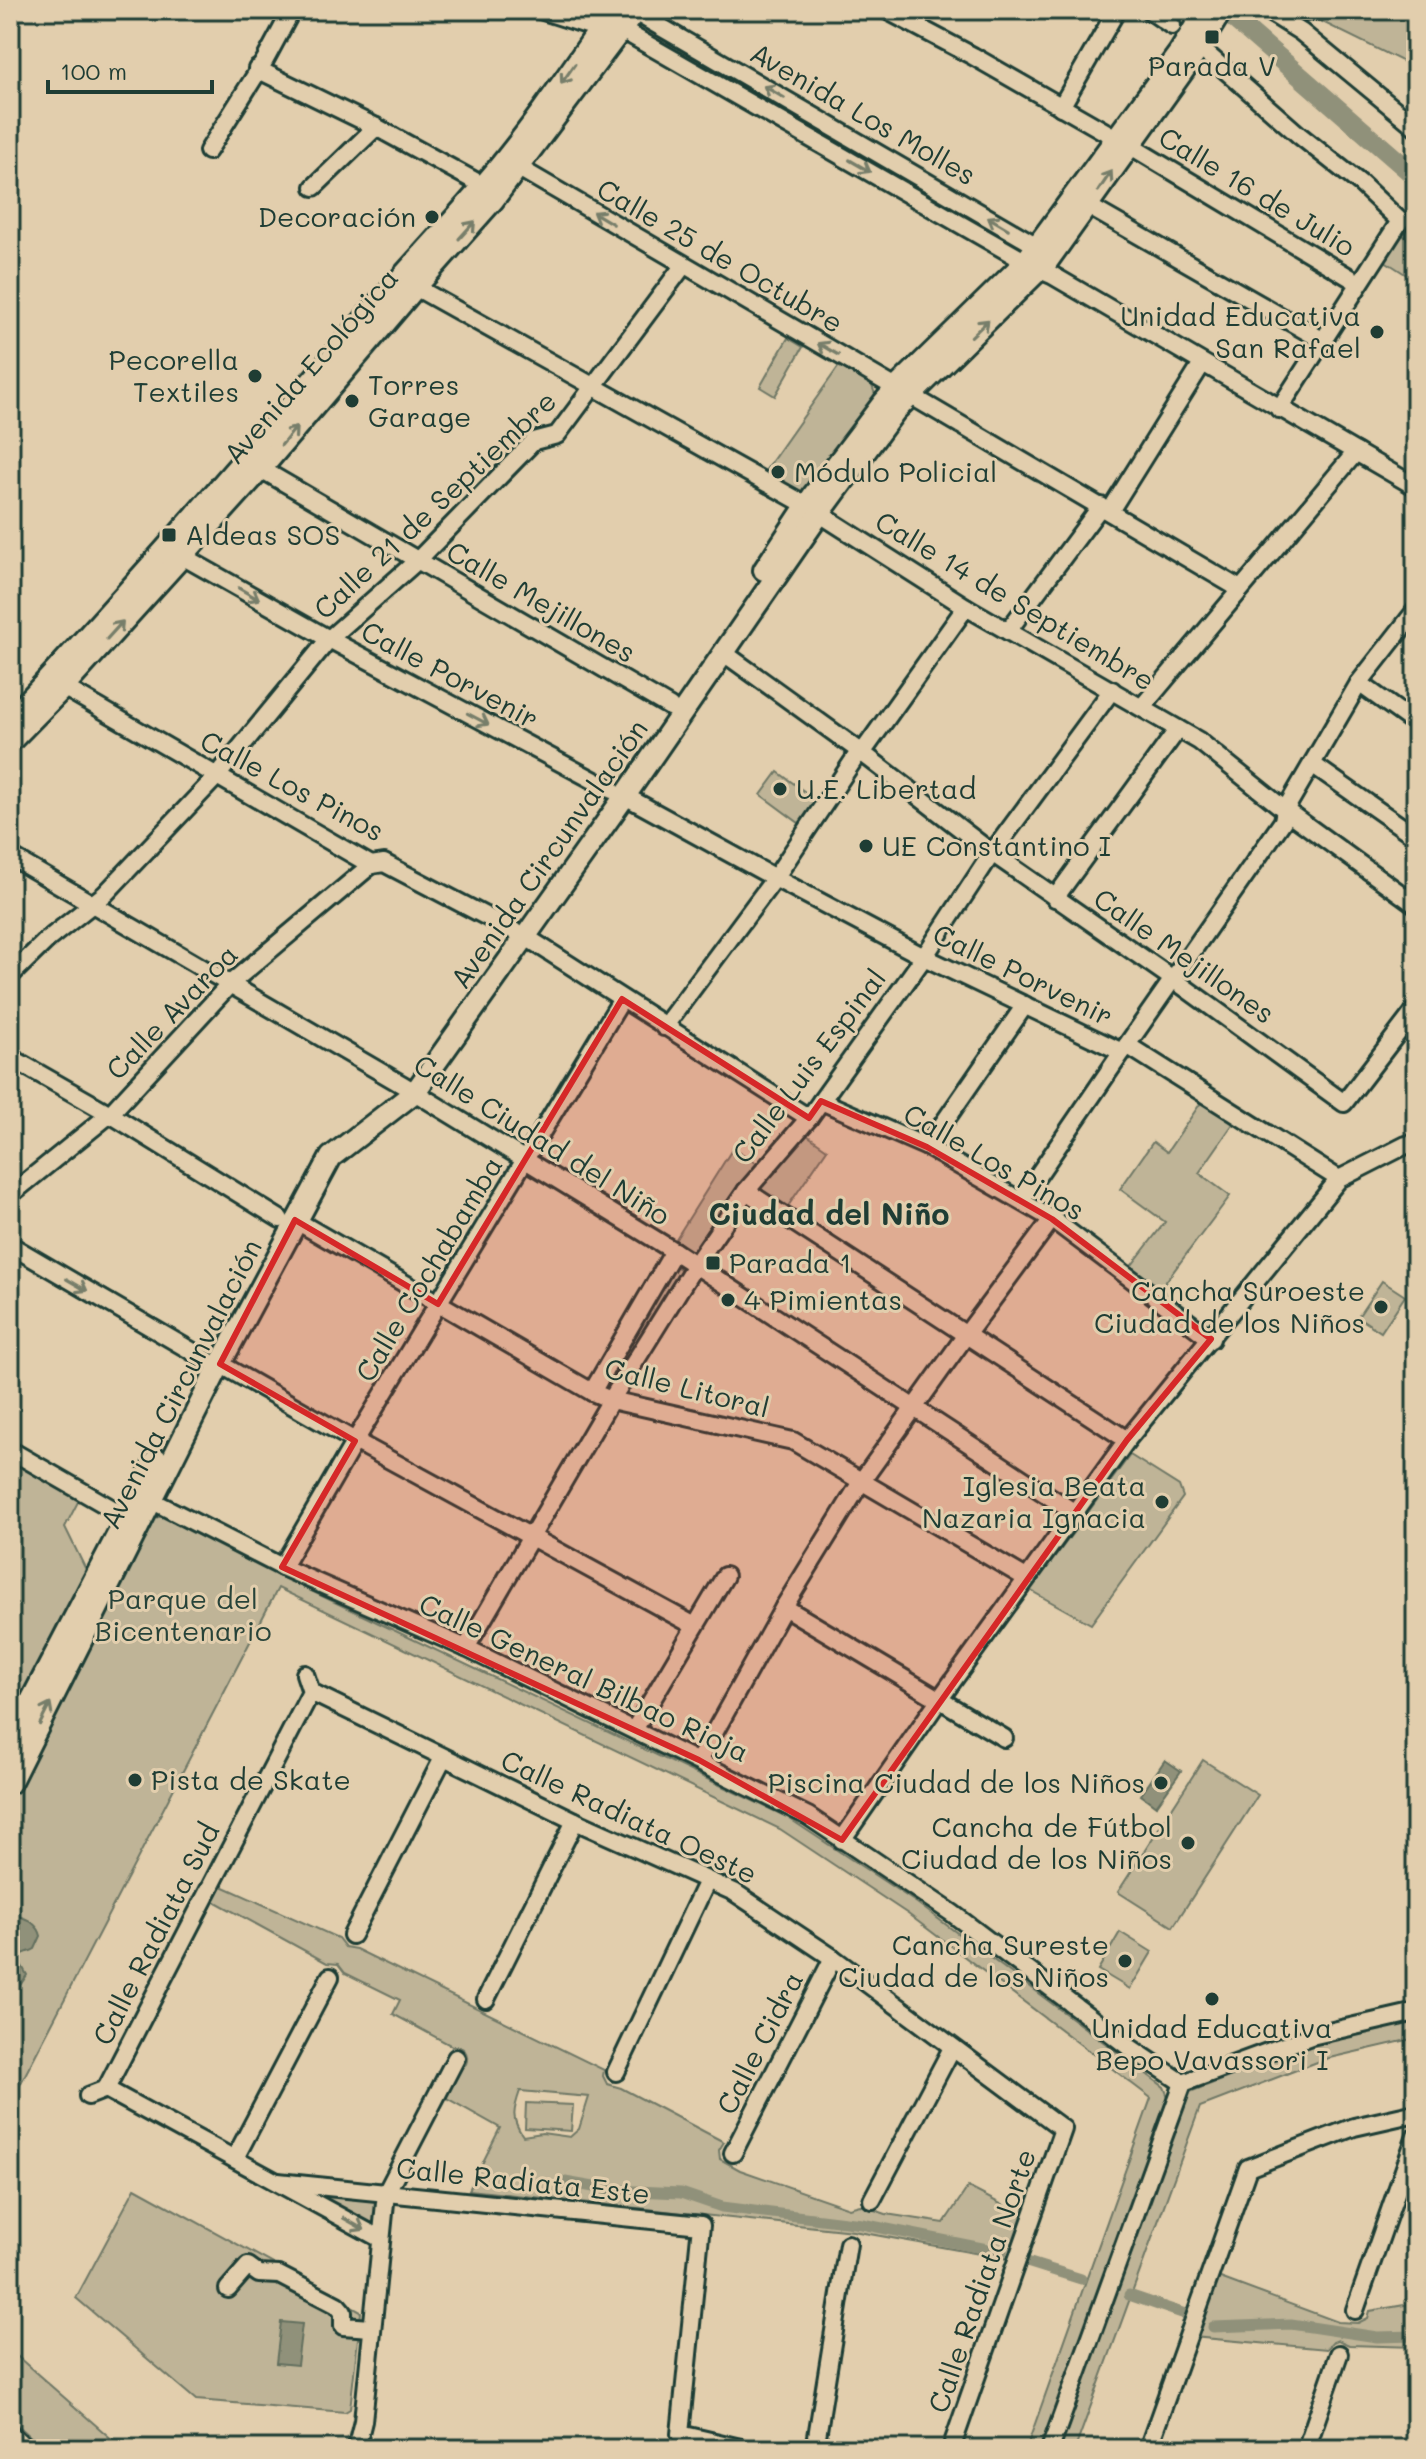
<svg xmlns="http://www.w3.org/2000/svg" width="1426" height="2459" font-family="Mali,sans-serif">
<rect width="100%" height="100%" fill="#e2cead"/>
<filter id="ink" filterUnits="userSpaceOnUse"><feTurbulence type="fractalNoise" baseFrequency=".0125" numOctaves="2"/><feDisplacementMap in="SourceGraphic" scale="16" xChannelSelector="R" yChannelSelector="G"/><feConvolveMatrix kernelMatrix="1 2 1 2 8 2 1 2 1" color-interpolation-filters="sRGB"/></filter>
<g filter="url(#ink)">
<!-- green -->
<g fill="#bfb497" stroke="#6f7866" stroke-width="2" fill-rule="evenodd">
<path d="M1369,10H1416V68L1308,15Z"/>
<path d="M643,23L886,166L882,173L639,30Z"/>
<path d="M1402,234L1416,247V281L1385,261Z"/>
<path d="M788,338L803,347L775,396L760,387Z"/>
<path d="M839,366L871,383L876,397L807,490L801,493L763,474Z"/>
<path d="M778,772L816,800L799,823L761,795Z"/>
<path d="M1202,1101L1235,1121L1199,1173L1230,1196L1158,1292L1129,1269L1165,1222L1120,1189L1153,1142L1167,1152Z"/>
<path d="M801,1131L827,1149L786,1209L757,1189Z"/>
<path d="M733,1148L759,1165L739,1185L695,1256L674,1242Z"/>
<path d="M674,1265L680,1269L682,1275L609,1391L602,1390Z"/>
<path d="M1382,1281L1405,1296L1381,1332L1358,1317Z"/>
<path d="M1130,1455L1179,1486L1183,1497L1091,1624L1026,1588L1039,1579Z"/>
<path d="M10,1461L79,1500L65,1527L88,1574L10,1728Z"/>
<path d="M158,1517H164L284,1575V1578L787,1817L917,1903L1164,2087L1169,2099L1040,2449H1026L1151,2098L908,1914L780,1829L278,1588L10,2104V1798L152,1519Z"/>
<path d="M1203,1760L1258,1795L1173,1927L1118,1892Z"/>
<path d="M222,1886L338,1938L345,1947L356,1949L604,2070L603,2076L607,2084L621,2088L724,2142L719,2150L720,2159L740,2170L849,2208L860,2205L886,2214L944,2223L968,2187L1024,2216L1008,2259L853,2231L469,2190L500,2128L445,2097L459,2070L466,2064C470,2053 463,2045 452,2046L393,2014L400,2000L345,1973L338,1964L327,1963L214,1901ZM520,2091L589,2097L579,2129L570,2137L542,2133L523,2136C511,2119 513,2111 520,2091Z"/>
<path d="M1120,1932L1152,1952L1130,1989L1098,1970Z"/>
<path d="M1416,2021V2038L1325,2059L1200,2107L1075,2449H1058L1187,2093L1318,2043Z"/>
<path d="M526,2103L573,2105L571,2131L525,2128Z"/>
<path d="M135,2188L361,2312L350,2409L345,2412L196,2400L76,2298Z"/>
<path d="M325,2195L377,2199L376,2220L370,2223L326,2200Z"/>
<path d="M1215,2276L1338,2322L1358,2323L1368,2318L1370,2311L1416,2303V2347L1349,2345L1338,2340L1333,2342L1327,2349L1193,2337Z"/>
<path d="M10,2350L123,2449H44L10,2418Z"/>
</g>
<!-- water -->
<g fill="#90917a" stroke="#636f5e" stroke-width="2">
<path d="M1165,1760L1181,1771L1156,1806L1141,1795Z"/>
<path d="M18,1917C27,1917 39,1926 41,1936L35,1949C27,1954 21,1951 19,1961L27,1975L10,2000V1948L16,1947L19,1940L13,1935L10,1923Z"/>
<path d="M281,2322L302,2324L297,2365L276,2363Z"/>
</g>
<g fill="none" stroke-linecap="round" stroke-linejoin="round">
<!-- canal -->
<g stroke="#90917a" stroke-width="11">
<path d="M565,2182L611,2190L681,2193L722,2207L862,2224L1002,2252"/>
<path d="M1027,2262L1081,2279"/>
<path d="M1129,2295L1188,2315"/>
<path d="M1213,2327L1291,2324L1377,2337L1416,2336"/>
</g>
<!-- river -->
<path stroke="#90917a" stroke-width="20" d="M1224,10L1416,177"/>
<defs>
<g id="minor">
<path d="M540,10L600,29"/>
<path d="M886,10L973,56L1116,138"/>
<path d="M1149,10L1172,26"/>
<path d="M1266,10L1301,32L1416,127"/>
<path d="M635,12L1037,246L1043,255"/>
<path d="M1274,15L1322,10"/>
<path d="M622,30L1040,270L1052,275L1416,487"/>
<path d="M1199,47L1299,135L1361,184L1400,221L1279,409"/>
<path d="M257,69L376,127L484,186"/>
<path d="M1061,107L1117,10"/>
<path d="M1129,145L1359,283"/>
<path d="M208,151L265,60L292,10"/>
<path d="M519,168L896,388"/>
<path d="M314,187L376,127"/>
<path d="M1088,206L1322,340"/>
<path d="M408,283L806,505L966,607L1199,741L1285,810L1416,905"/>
<path d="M910,395L1240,589"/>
<path d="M261,469L670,707"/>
<path d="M1110,511L1202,364"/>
<path d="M182,556L329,639L612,790"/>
<path d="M1008,631L1101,506"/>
<path d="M724,653L861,752L992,853L1173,979L1344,1103L1416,1009"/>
<path d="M53,681L371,865L384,863L514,931"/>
<path d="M1359,683L1416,724"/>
<path d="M1142,707L1356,452"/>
<path d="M1312,764L1416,837"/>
<path d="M625,796L775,878L924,957L1122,1052"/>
<path d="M10,856L403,1085L674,1251L1075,1513"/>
<path d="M1055,898L1178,729"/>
<path d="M526,937L809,1118"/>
<path d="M10,976L47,940L105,894L217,776L329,639L418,560L534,441L557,435L683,266"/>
<path d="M664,1027L775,878L855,758L867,746L966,607"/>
<path d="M1127,1045L1339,1179"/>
<path d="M10,1057L110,1114L280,1219"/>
<path d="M821,1101L927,1147L1052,1219L1211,1339"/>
<path d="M927,1147L1025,1005"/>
<path d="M746,1191L1127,1440"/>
<path d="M10,1195L110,1114L231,983L371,865"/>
<path d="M1021,1200L1122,1052L1283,821L1285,810L1359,683L1416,610"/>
<path d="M295,1220L592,1392L611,1400L793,1441L1026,1578"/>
<path d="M10,1245L207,1360"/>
<path d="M220,1364L355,1441L695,1626"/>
<path d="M592,1392L674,1251"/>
<path d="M10,1450L137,1523"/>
<path d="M143,1496L282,1567L466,1648L808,1816L952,1913L1129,2047L1183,2083"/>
<path d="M282,1567L355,1441L622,999"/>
<path d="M784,1607L1004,1738"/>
<path d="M466,1648L611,1400L695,1265L746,1191L809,1118L924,957L992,853L1112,690"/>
<path d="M311,1692L575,1821L734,1892L833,1958L1063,2129L951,2449"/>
<path d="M634,1730L725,1576"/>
<path d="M699,1760L784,1607L861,1482L966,1335L1052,1219"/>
<path d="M842,1840L939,1700L1127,1440L1339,1179L1406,1145L1416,1143"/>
<path d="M352,1935L443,1758"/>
<path d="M486,1999L575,1821"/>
<path d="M616,2072L707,1881"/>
<path d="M106,2089L311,1692L305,1674"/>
<path d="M88,2096L106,2089L381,2239"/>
<path d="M733,2153L833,1958"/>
<path d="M235,2158L330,1977"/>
<path d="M278,2182L701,2225L680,2434L745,2449"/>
<path d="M872,2200L952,2048"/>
<path d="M228,2289L248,2266L259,2274L279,2275L337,2305L343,2312V2326L371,2328"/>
<path d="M1355,2310L1416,2136"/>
<path d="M356,2449L363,2421L386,2193L456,2058"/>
<path d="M815,2449L848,2244"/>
<path d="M1050,2449L1183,2083L1311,2036L1416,2012"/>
<path d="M1148,2449L1248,2168L1354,2127L1416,2113"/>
<path d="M1306,2449L1339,2354"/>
</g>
<g id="major">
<path d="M764,570L814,494L883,403L896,388L1025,262L1179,53L1201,17"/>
<path d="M10,720C132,590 248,456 363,321C402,275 445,231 484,185C531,130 572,69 613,10"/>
<path d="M10,742L63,688L261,469L415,288L494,199L636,10"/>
<path d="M10,1741L157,1459"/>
<path d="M10,1783L220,1364L331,1157L415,1092L625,796L820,513L895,411L1047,262L1191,60L1222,10"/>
<path d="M10,2436L24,2449"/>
</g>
</defs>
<!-- minor casing -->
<use href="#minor" stroke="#1f3d34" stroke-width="22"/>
<!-- major casing -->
<use href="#major" stroke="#1f3d34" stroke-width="26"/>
<!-- minor -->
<use href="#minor" stroke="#e2cead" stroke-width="16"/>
<!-- major -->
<use href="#major" stroke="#e2cead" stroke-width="20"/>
</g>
<!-- one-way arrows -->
<defs><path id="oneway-shaft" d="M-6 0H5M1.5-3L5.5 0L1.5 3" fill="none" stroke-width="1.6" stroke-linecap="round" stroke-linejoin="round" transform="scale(2)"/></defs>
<g stroke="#777e6a">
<use href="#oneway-shaft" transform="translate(568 74) rotate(125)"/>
<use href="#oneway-shaft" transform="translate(774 92) rotate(-150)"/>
<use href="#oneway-shaft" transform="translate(860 166) rotate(30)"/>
<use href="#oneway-shaft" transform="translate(1105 181) rotate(-56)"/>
<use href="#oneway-shaft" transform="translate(603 218) rotate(-149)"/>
<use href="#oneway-shaft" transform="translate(998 223) rotate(-149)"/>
<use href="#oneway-shaft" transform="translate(467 230) rotate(-48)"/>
<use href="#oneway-shaft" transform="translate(980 328) rotate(-44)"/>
<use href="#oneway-shaft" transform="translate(828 349) rotate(-150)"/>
<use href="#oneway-shaft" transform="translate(289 436) rotate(-50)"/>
<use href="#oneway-shaft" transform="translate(249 594) rotate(30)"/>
<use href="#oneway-shaft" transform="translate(115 630) rotate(-48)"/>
<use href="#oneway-shaft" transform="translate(478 719) rotate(28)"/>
<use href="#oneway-shaft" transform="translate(77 1285) rotate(30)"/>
<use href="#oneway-shaft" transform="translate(45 1714) rotate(-63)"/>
<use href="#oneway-shaft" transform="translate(354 2224) rotate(29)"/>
</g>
</g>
<!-- marked area -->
<path fill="#d62828" fill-opacity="0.2" stroke="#d62828" stroke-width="6" stroke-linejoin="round" d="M622,999L809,1118L821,1101L927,1147L1052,1219L1211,1339L1127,1440L842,1840L699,1760L282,1567L355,1441L220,1364L295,1220L438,1304Z"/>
<!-- markers -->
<g fill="#1f3d34" stroke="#e2cead" stroke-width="3">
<rect x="1204" y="29" width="16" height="16" rx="4"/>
<circle cx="432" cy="217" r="8"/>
<circle cx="1377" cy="332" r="8"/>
<circle cx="255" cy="376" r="8"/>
<circle cx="352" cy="401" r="8"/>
<circle cx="778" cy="472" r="8"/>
<rect x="161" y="527" width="16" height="16" rx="4"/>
<circle cx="780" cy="789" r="8"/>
<circle cx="866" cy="846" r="8"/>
<rect x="705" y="1255" width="16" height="16" rx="4"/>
<circle cx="728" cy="1300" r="8"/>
<circle cx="1381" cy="1307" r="8"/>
<circle cx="1162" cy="1502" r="8"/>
<circle cx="135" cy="1780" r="8"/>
<circle cx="1161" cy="1783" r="8"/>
<circle cx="1188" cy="1843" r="8"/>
<circle cx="1125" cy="1961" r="8"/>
<circle cx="1212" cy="1999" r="8"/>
</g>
<g text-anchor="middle" stroke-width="6" stroke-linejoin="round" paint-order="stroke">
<!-- poi labels -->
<g font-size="28" fill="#1f3d34" stroke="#e2cead" text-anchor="end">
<text x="1212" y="76" text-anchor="middle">Parada V</text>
<text x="416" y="227">Decoración</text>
<text x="1361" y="326">Unidad Educativa<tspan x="1361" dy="32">San Rafael</tspan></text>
<text x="239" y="370">Pecorella<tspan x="239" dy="32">Textiles</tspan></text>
<text x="368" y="395" text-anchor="start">Torres<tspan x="368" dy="32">Garage</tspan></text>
<text x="794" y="482" text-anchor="start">Módulo Policial</text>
<text x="185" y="545" text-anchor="start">Aldeas SOS</text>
<text x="796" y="799" text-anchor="start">U.E. Libertad</text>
<text x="882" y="856" text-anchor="start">UE Constantino I</text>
<text x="729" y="1273" text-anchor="start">Parada 1</text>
<text x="1365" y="1301">Cancha Suroeste<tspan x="1365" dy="32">Ciudad de los Niños</tspan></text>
<text x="744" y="1310" text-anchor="start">4 Pimientas</text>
<text x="1146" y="1496">Iglesia Beata<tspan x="1146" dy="32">Nazaria Ignacia</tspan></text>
<text x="151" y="1790" text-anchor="start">Pista de Skate</text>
<text x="1145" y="1793">Piscina Ciudad de los Niños</text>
<text x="1172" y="1837">Cancha de Fútbol<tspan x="1172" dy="32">Ciudad de los Niños</tspan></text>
<text x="1109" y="1955">Cancha Sureste<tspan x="1109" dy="32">Ciudad de los Niños</tspan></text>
<text x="1212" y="2038" text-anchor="middle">Unidad Educativa<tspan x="1212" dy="32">Bepo Vavassori I</tspan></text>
</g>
<!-- street labels -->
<g font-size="28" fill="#1f3d34" stroke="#e2cead">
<text transform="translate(863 114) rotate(30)" y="10">Avenida Los Molles</text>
<text transform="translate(1257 192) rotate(31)" y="10">Calle 16 de Julio</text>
<text transform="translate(720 256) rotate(30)" y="10">Calle 25 de Octubre</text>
<text transform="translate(311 366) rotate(-49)" y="10">Avenida Ecológica</text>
<text transform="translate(435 505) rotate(-43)" y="10">Calle 21 de Septiembre</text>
<text transform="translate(1015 601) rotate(31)" y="10">Calle 14 de Septiembre</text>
<text transform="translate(541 602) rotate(30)" y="10">Calle Mejillones</text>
<text transform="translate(450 675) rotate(28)" y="10">Calle Porvenir</text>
<text transform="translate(292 786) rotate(28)" y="10">Calle Los Pinos</text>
<text transform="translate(549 854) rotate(-55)" y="10">Avenida Circunvalación</text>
<text transform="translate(1184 956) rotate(35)" y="10">Calle Mejillones</text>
<text transform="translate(1023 975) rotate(26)" y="10">Calle Porvenir</text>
<text transform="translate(172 1012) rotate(-46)" y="10">Calle Avaroa</text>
<text transform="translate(809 1066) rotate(-53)" y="10">Calle Luis Espinal</text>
<text transform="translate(542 1140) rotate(32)" y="10">Calle Ciudad del Niño</text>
<text transform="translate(994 1162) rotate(30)" y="10">Calle Los Pinos</text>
<text transform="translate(429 1269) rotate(-59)" y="10">Calle Cochabamba</text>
<text transform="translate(181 1384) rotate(-63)" y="10">Avenida Circunvalación</text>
<text transform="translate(687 1388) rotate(14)" y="10">Calle Litoral</text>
<text transform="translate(584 1678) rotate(25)" y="10">Calle General Bilbao Rioja</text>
<text transform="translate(629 1817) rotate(25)" y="10">Calle Radiata Oeste</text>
<text transform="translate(156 1934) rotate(-63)" y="10">Calle Radiata Sud</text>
<text transform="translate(760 2043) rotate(-63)" y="10">Calle Cidra</text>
<text transform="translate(523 2181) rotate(6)" y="10">Calle Radiata Este</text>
<text transform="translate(982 2281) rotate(-71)" y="10">Calle Radiata Norte</text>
</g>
<!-- park labels -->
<g font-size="28" fill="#274339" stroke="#e2cead">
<text x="183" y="1609">Parque del<tspan x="183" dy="32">Bicentenario</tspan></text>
</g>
<!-- neighbourhood labels -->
<g font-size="30" font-weight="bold" fill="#1f3d34" stroke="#e2cead">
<text x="829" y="1225">Ciudad del Niño</text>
</g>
</g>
<!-- margin -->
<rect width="1426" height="2459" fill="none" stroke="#e2cead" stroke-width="40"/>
<rect x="20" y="20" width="1386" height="2419" fill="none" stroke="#1f3d34" stroke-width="3" filter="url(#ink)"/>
<!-- scale -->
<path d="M48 80v12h164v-12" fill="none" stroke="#1f3d34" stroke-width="4"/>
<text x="60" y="80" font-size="24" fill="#1f3d34" stroke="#e2cead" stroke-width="6" paint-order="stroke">100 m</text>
</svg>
